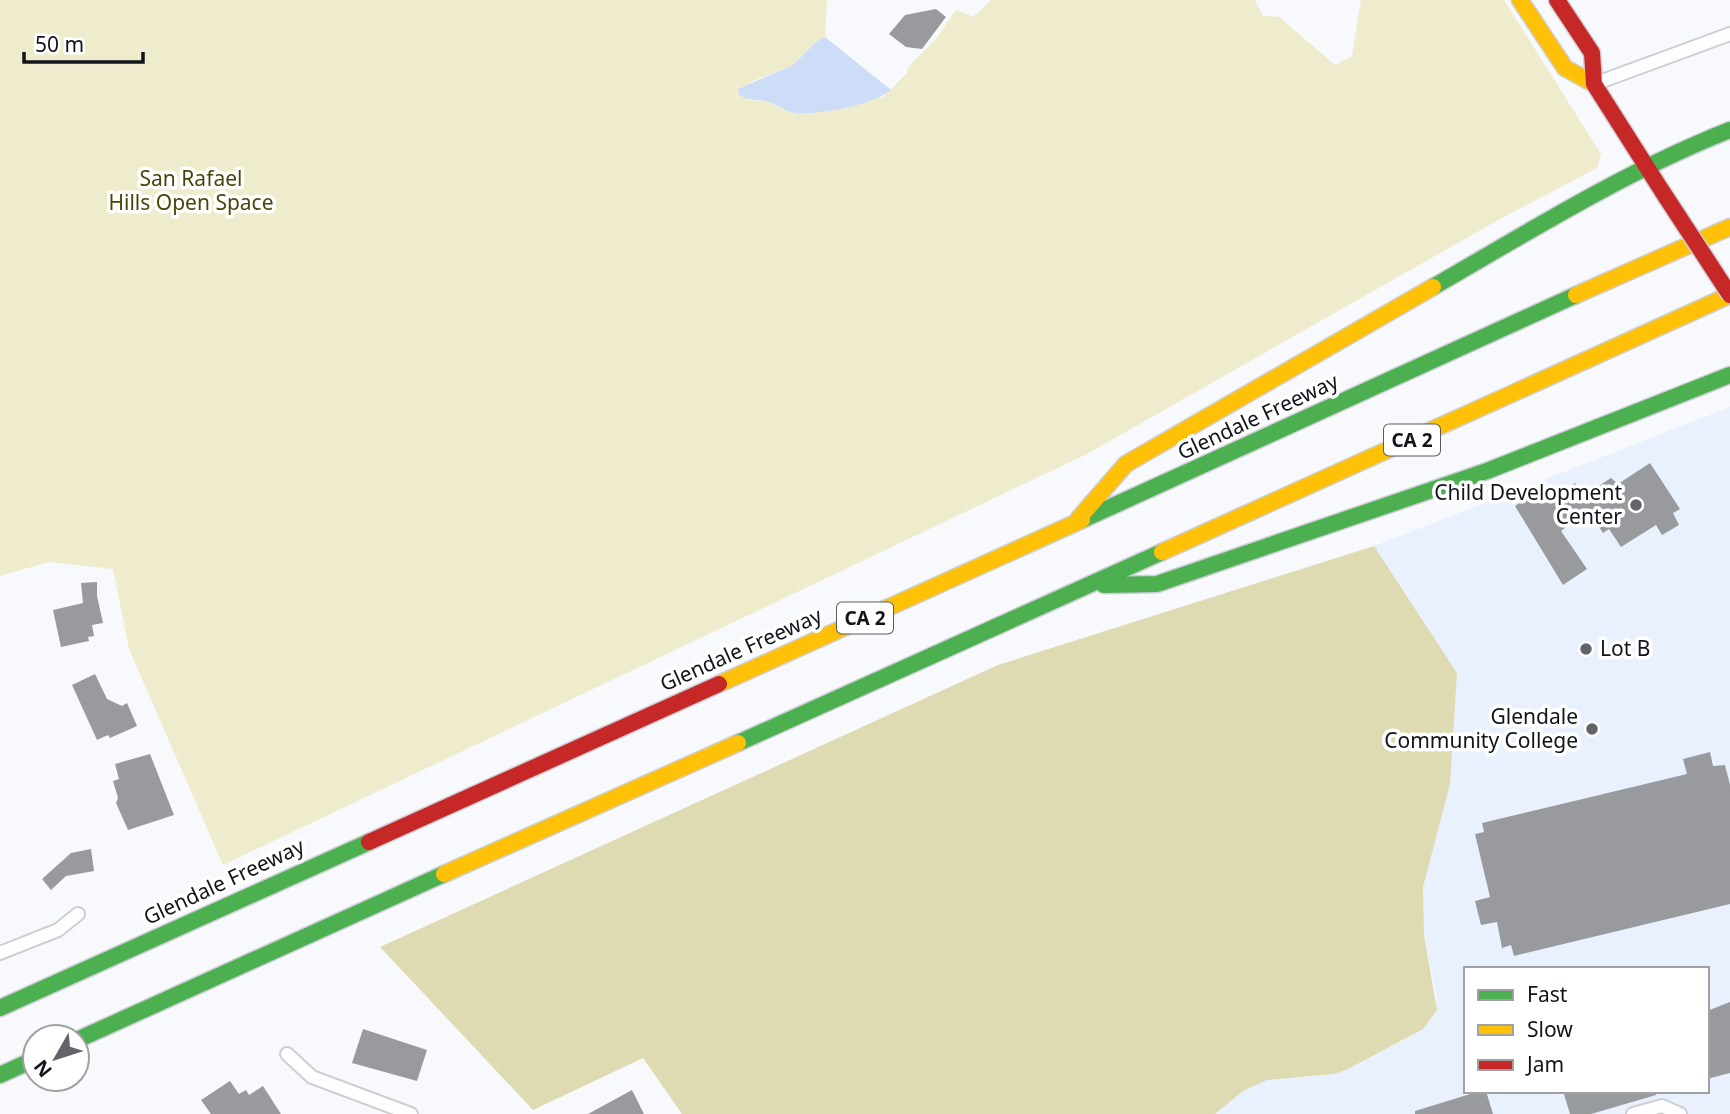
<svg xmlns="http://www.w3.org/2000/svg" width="1730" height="1114" font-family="'Noto Sans',sans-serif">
<rect width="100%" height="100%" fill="#f7f9fc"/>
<!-- built -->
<path fill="#eaf1fe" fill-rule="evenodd" d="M1730,407V1114H1215L1243,1091L1267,1080L1334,1074L1348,1068L1413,1035L1431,1020L1437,998L1424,935L1423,887L1457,673L1374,546ZM1466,969H1707V1091H1466Z"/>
<!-- green -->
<path fill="#efeccd" d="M0,0H827L825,37L817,41L793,65L751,82L747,100L767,101L793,113L839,108L883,97L907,73L908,67L935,40L956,10L973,17L991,0H1255L1263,16L1279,17L1335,65L1352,56L1361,0H1504L1601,154L1597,168L1500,219L1085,455L223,865L129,649L113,569L49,562L0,576Z"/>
<!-- forest -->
<path fill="#dedab2" d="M1374,546L1457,673L1450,784L1423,887L1424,935L1437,1010L1423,1029L1348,1069L1334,1074L1267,1080L1243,1091L1215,1114H682L643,1058L533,1110L380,947L998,665Z"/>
<!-- water -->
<path fill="#cddcf7" d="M825,37L891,90C873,105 819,115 795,113C786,112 776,103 765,101C755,99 748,101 739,95L738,89L793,65L817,41Z"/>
<!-- building -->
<g fill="#989a9e">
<path d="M936,9L946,17L922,49L906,47L889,34L905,15Z"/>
<path d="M1650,463L1680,509L1673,513L1679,525L1662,535L1656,525L1621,547L1609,529L1603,533L1587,508L1563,523L1566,527L1561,531L1587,569L1563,585L1515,506L1541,489L1548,500L1575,483L1583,496L1611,478L1618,484Z"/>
<path d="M97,582V596L103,623L92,625L94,636L88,637L89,641L61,647L53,610L83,603L81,583Z"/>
<path d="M95,674L107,699L122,706L127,703L137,726L110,738L108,735L97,740L72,685Z"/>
<path d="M1710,752L1713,766L1725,765L1730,785V904L1514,956L1511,945L1502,948L1497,922L1481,925L1475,901L1490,897L1475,834L1484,832L1482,823L1687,774L1683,759Z"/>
<path d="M150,754L174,815L128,830L116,803L118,798L113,781L119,779L115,764Z"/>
<path d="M91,849L94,871L66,876L51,890L42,879L71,853Z"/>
<path d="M1730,1002V1073L1707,1079V1011Z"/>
<path d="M363,1029L427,1050L417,1081L352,1063Z"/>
<path d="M230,1081L239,1094L246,1090L249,1095L263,1086L281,1114H211L201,1100Z"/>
<path d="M632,1090L644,1114H588Z"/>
<path d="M1480,1091H1486L1493,1114H1415V1111Z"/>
<path d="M1563,1091H1656V1095L1591,1114H1570Z"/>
</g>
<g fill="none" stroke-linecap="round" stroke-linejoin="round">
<defs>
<g id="street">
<path d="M1594,84L1730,34"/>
<path d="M0,953L58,930L78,914"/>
<path d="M287,1054L312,1077L411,1114"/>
<path d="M1633,1114L1662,1106L1680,1114"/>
</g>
<g id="fast">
<path d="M1433,287C1530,231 1626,171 1730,130"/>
<path d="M1082,520L1576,295"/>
<path d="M1104,585L1157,584L1487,471L1730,375"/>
<path d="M738,743L1162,552"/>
<path d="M0,1008L369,842"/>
<path d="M77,1040L444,874"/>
<path d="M0,1075L35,1059"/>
</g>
<g id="slow">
<path d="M1520,0L1565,68L1594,84"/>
<path d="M1576,295L1730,227"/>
<path d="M1079,518L1126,464L1433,287"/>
<path d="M1162,552L1730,295"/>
<path d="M719,684L1082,520"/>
<path d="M444,874L738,743"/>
</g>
<g id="jam">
<path d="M1557,0L1592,53L1594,84L1662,191"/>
<path d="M369,842L719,684"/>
</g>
</defs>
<!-- street casing -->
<use href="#street" stroke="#cdcfd4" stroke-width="16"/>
<!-- fast casing -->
<use href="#fast" stroke="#cdcfd4" stroke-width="19"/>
<!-- slow casing -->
<use href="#slow" stroke="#cdcfd4" stroke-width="19"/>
<!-- jam casing -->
<use href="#jam" stroke="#cdcfd4" stroke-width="19"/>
<!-- street -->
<use href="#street" stroke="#fefeff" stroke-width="12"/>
<!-- fast -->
<use href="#fast" stroke="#4caf50" stroke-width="16"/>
<!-- slow -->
<use href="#slow" stroke="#ffc107" stroke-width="16"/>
<!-- jam -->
<use href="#jam" stroke="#c62828" stroke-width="16"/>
<defs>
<path id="jam-bridge" d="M1662,191L1730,295"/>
</defs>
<!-- jam-bridge casing -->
<use href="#jam-bridge" stroke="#cdcfd4" stroke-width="19" stroke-linecap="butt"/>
<!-- jam-bridge -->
<use href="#jam-bridge" stroke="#c62828" stroke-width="16"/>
</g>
<!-- markers -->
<g fill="#626469" stroke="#fff" stroke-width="2.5">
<circle cx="1636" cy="505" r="7"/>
<circle cx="1586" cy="649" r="7"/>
<circle cx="1592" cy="729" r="7"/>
</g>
<g text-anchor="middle" stroke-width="7" stroke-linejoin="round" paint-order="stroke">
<!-- shield labels -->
<g fill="#fff" stroke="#585a5f" stroke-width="2">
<rect x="1384" y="424.5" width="56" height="31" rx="5"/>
<rect x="837" y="602.5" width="56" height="31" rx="5"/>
</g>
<g font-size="19" font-weight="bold" fill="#11141a">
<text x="1412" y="447">CA 2</text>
<text x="865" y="625">CA 2</text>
</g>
<!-- park labels -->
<g font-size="21" fill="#4c450a" stroke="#fff">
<text x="191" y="186">San Rafael<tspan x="191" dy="24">Hills Open Space</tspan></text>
</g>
<!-- street labels -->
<g font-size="21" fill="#11141a" stroke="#fff">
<text transform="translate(1258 417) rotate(-25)" y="7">Glendale Freeway</text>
<text transform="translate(741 650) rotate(-24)" y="7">Glendale Freeway</text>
<text transform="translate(224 882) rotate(-25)" y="7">Glendale Freeway</text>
</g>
<!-- poi labels -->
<g font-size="21" fill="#11141a" stroke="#fff" text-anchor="end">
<text x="1622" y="500">Child Development<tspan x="1622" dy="24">Center</tspan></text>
<text x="1600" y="656" text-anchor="start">Lot B</text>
<text x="1578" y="724">Glendale<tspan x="1578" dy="24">Community College</tspan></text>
</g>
</g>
<!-- legend -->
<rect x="1464" y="967" width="245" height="126" fill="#ffffff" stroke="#a0a1a3" stroke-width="2"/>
<rect x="1478" y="990" width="35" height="10" fill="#4caf50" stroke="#a0a1a3" stroke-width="2"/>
<text x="1527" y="1002" font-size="21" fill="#11141a">Fast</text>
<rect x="1478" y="1025" width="35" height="10" fill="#ffc107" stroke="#a0a1a3" stroke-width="2"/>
<text x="1527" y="1037" font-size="21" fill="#11141a">Slow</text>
<rect x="1478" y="1060" width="35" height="10" fill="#c62828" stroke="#a0a1a3" stroke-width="2"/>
<text x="1527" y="1072" font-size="21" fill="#11141a">Jam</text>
<!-- north arrow -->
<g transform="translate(56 1058) rotate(231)"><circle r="33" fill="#ffffff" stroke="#a0a1a3" stroke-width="2"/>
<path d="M0-5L12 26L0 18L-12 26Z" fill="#626469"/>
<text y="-10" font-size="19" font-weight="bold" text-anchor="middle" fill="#11141a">N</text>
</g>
<!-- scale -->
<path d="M24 52v10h119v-10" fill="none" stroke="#11141a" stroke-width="3.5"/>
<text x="35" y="52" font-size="21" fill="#11141a" stroke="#ffffff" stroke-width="5" paint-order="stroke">50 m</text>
</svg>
